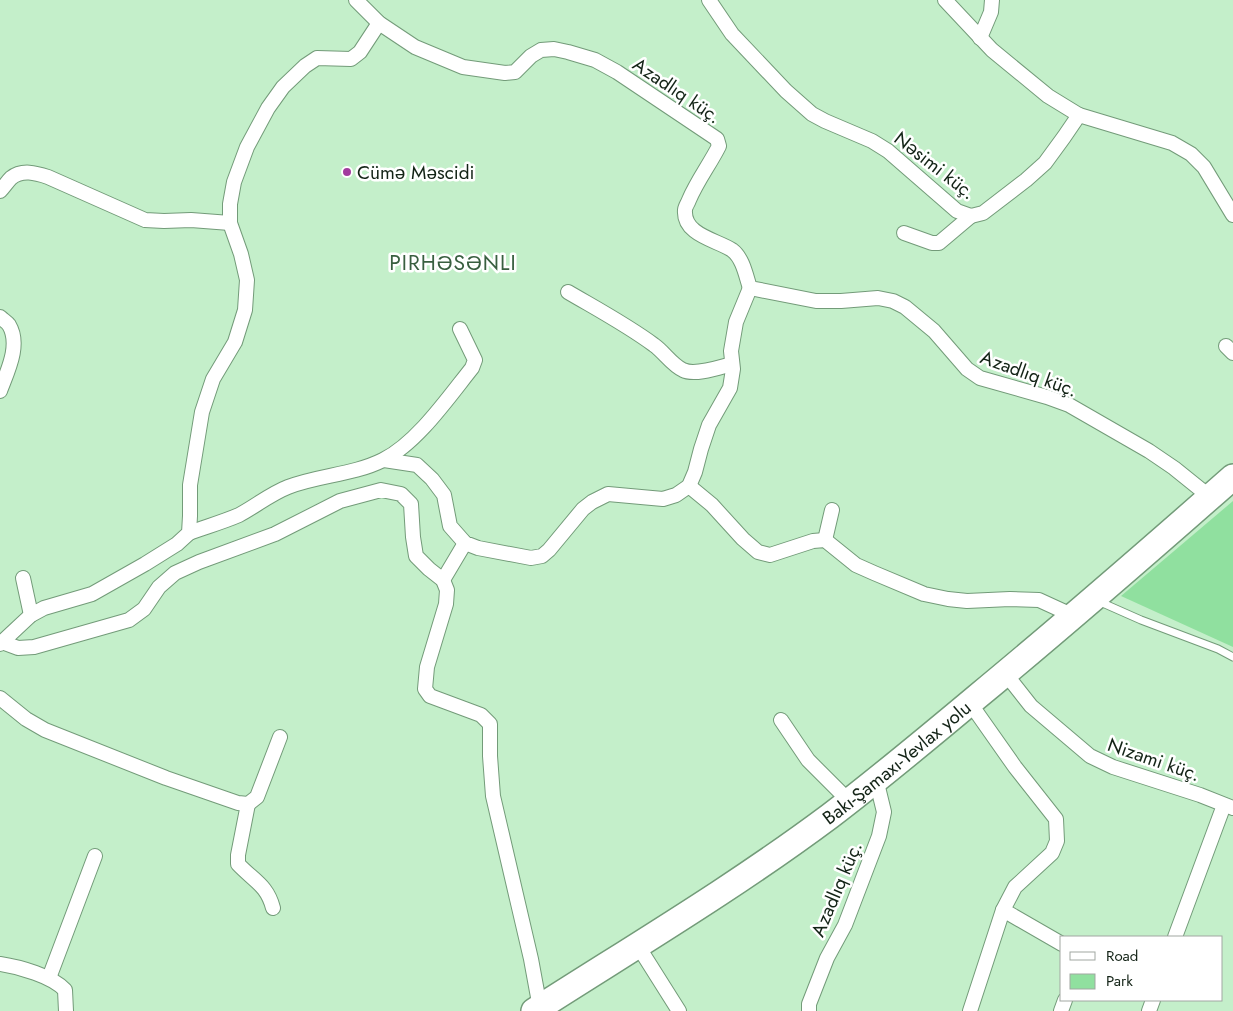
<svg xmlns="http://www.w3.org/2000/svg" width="1233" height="1011" font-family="Jost,sans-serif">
<rect width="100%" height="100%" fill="#c4efca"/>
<!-- green -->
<path fill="#90e09f" d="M1233,501V647L1121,596Z"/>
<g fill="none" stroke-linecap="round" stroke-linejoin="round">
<defs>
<path id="lane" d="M1098,601L1141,620L1218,649L1233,657"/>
<g id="street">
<path d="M356,0L379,23L415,47L463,67L505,73L515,72L531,56L541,50L554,49L568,52L595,60L617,72L717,139L719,146C710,164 697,181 689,200C688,203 685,207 685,210C683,235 717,240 732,250C743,258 746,276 750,288L816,301H841L878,298L893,301L905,307L934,331L967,369L980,378L1047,397L1069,405L1149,451L1174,468L1210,497"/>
<path d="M709,0L732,34L786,91L812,114L825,121L872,141L888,151L957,211L971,216L983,213L1026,180L1045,163L1064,137L1079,115L1172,143L1191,154L1204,167L1233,215"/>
<path d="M945,0L992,50L1048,96L1079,115"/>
<path d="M980,38L991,12L992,0"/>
<path d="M0,191C4,187 7,182 11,178C22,169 36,173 48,177L145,220L164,221L191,220L230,223"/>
<path d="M904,233L932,243H939L971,216"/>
<path d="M568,292C597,309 627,325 654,345C664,352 672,365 683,370C695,376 720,367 732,364"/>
<path d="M0,317C3,320 7,322 9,325C21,345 7,372 0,391"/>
<path d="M1226,346L1233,353"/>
<path d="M384,460L417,465L432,479L444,495L450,526L465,543L478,548L531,558L542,556L549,550L583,509L592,502L608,494L663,499L676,495L689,486L695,472L701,449L709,425L730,388L733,369L731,351L736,322L750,288"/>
<path d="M689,486L712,505L743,539L758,552L770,555L813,541L825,540L856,565L874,573L924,594L948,599L967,601L1010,599L1039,600L1063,611L1071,617"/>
<path d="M189,533C205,527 223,522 239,515C256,506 270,494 288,487C319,475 353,475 383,460C417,443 448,398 472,368L475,360L460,329"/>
<path d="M825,540L832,510"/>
<path d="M23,578L31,615"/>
<path d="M443,580L465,543"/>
<path d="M2,642L18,648L34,647L129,620L144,609L159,587L175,573L199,562L275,534L340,501L381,490L401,494L411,504L413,537L416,556L429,569L443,580L447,590L446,604L427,667L425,689L430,696L481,715L490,724V756L493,796L531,959L540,1008L542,1010"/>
<path d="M0,644L31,615L44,608L92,594L145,564L177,544L189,533L190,516V485L202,412L213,379L235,342L245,310L247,280L241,254L230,223V204L234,182L247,147L268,108L283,87L305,66L317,58L351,59L360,52L379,23"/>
<path d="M1005,673L1031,706L1090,756L1113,767L1200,795L1233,808"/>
<path d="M0,698L26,719L45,730L166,778L238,803L248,804L257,797L280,737"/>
<path d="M970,703L1015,767L1056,819L1057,841L1052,853L1015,887L1003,910L970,1011"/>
<path d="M781,720L808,760L849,801"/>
<path d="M248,804L238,855V864C254,881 267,885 273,908"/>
<path d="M1003,910L1062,944"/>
<path d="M1175,937L1224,805"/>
<path d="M638,946L679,1011"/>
<path d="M0,964C20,967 52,976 65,990L66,1011"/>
<path d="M49,978L95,856"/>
<path d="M809,1011V1004L827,958L845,925L879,836L884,812L876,779"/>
<path d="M1061,1011L1065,1000"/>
<path d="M1149,1011L1153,1000"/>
</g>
<g id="highway">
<path id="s1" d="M534,1011C634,947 735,887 830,816C880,778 929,737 978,696C1064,625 1149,551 1233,477"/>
</g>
</defs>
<!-- lane casing -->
<use href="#lane" stroke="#739b79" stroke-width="9"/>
<!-- street casing -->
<use href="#street" stroke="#739b79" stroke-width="16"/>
<!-- highway casing -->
<use href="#highway" stroke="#739b79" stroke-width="28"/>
<!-- lane -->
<use href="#lane" stroke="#fff" stroke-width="7"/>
<!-- street -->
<use href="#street" stroke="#fff" stroke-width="14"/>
<!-- highway -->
<use href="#highway" stroke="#fff" stroke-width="25"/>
</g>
<!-- markers -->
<circle fill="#a23b9e" stroke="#fff" stroke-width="2" cx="347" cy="172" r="5"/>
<g text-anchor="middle" stroke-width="5" stroke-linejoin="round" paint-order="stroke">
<!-- street labels -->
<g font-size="19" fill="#132316" stroke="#fff">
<text transform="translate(677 90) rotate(34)" y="7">Azadlıq küç.</text>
<text transform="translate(935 165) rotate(38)" y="7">Nəsimi küç.</text>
<text transform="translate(1029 373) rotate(20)" y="7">Azadlıq küç.</text>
<text transform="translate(1154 759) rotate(19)" y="7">Nizami küç.</text>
<text dy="7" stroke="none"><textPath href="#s1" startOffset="440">Bakı-Şamaxı-Yevlax yolu</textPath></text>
<text transform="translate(836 889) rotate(-67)" y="7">Azadlıq küç.</text>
</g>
<!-- poi labels -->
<g font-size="19" fill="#132316" stroke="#fff" text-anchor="start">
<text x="357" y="179">Cümə Məscidi</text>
</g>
<!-- quarter labels -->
<g font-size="21" letter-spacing="1" fill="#395f40" stroke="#fff">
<text x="453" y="270">PIRHƏSƏNLI</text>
</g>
</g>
<!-- legend -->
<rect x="1060" y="936" width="162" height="65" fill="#ffffff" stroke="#a1a7a2"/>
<rect x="1070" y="952" width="25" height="8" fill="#ffffff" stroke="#a1a7a2"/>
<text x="1106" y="961" font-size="15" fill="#132316">Road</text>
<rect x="1070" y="974" width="25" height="15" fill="#90e09f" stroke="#a1a7a2"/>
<text x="1106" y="986" font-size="15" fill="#132316">Park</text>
</svg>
